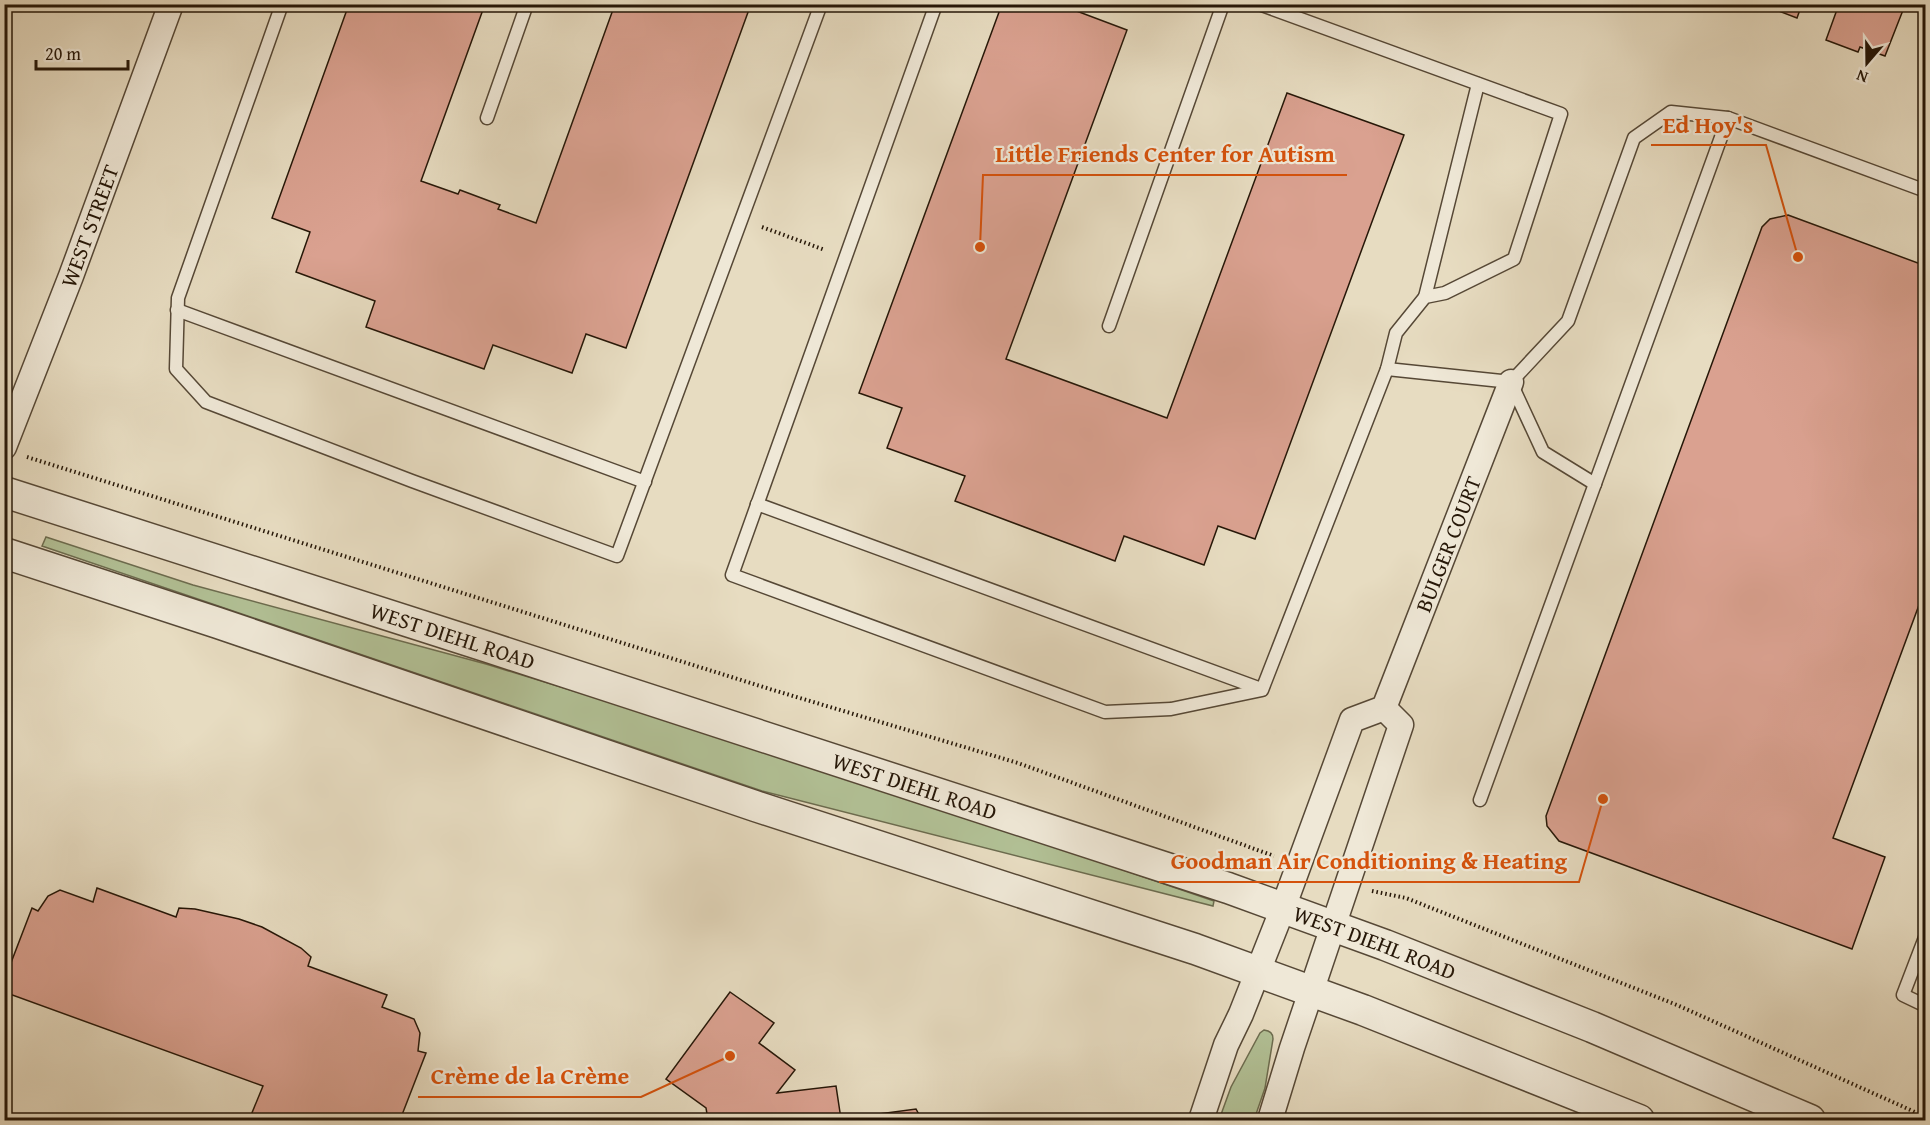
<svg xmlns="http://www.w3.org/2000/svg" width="1930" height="1125" font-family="'Gentium Book Plus',serif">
<rect width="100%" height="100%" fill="#e7dcc1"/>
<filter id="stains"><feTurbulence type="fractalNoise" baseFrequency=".00333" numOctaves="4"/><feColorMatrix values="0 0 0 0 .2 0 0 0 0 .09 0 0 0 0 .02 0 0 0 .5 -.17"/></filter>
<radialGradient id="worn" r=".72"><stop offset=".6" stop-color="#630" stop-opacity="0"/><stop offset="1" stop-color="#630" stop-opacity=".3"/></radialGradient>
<!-- green -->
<g fill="#b2c196" stroke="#6c6c4f" stroke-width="1.5">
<path d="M46,537L193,585L486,664L655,716L1007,830L1214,901L1213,906L762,791L42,546Z"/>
<path d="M1264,1030C1270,1031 1273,1033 1273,1039L1265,1088L1254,1120H1219L1231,1087L1260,1033Z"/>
</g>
<!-- building -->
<g fill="#daa190" stroke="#261708" stroke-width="1.5">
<path d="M349,4H485L421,181L458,194L460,190L500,205L498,209L536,223L615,4H751L626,348L586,334L572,373L493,345L484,369L366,327L375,301L296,272L310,232L272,218Z"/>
<path d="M1002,4H1058L1127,30L1006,359L1167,418L1287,93L1404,135L1255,539L1218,526L1204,565L1124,536L1115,561L955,501L965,476L887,448L902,408L859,393Z"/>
<path d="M1760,4H1802L1797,18Z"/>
<path d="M1839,4L1905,5L1885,56L1860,47L1858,52L1826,40Z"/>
<path d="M1926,51V72L1919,69Z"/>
<path d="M1788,215L1926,266V586L1833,838L1885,857L1852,949L1559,841L1547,826L1546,816L1762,227L1770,219Z"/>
<path d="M97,888L176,917L179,908L195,909L239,919L262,927L301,948L311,957L308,966L387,995L382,1007L414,1019L420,1033L418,1051L426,1053L400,1120H249L263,1086L4,992V981L32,908L38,911L48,896L60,890L93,902Z"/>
<path d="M730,992L774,1023L759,1043L795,1070L777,1093L836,1086L841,1119L916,1109L922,1120H708L706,1108L666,1079Z"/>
</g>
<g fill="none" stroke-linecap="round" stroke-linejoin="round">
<defs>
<g id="service">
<path d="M282,4L178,298L176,369L206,402L412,481L617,556L821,4"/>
<path d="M936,4L732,575L1105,712L1171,709L1262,690L1387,369"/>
<path d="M1259,4L1561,114L1514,259L1445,293L1425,297L1396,333L1387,369L1511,382"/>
<path d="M487,118L527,4"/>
<path d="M1425,297L1478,84"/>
<path d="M177,310L645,482"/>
<path d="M1109,326L1223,4"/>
<path d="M1511,382L1568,321L1634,138L1671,112L1728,118L1926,191"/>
<path d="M1511,383L1543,452L1595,484"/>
<path d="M757,504L1261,689"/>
<path d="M1480,800L1728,118"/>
<path d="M1926,935L1903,995L1926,1006"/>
</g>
<g id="minor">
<path id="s1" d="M4,447L71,276L171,4"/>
<path id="s2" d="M1201,1120L1226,1045L1241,1014L1283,908L1352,720L1384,708L1511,382"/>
<path d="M1270,1120L1292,1048L1401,725L1384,708"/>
</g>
<g id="tertiary">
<path id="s3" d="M4,492L488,647L1228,888L1385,945L1592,1027L1810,1120"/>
<path d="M4,553L218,623L755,806L1195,949L1363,1010L1639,1120"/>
</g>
</defs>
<!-- service casing -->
<use href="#service" stroke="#564836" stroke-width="15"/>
<!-- minor casing -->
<use href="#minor" stroke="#564836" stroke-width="27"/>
<!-- tertiary casing -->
<use href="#tertiary" stroke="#564836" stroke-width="33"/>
<!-- path -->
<g stroke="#261708" stroke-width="4" stroke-dasharray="1.5 3" stroke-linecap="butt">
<path d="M762,227L825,250"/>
<path d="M27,457L773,690L1018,763L1274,856"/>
<path d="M1372,891L1406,898L1677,1005L1926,1117"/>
</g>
<!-- service -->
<use href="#service" stroke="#efe8d7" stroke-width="12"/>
<!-- minor -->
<use href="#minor" stroke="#efe8d7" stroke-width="24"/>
<!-- tertiary -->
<use href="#tertiary" stroke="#efe8d7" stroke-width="30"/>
</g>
<g text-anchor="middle" stroke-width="4.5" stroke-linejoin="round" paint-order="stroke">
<!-- street labels -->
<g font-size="22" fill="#261708" stroke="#efe8d7">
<text dy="8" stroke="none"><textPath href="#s1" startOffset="237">WEST STREET</textPath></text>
<text dy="8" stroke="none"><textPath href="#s2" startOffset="638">BULGER COURT</textPath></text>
<text dy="8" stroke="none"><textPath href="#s3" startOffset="471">WEST DIEHL ROAD</textPath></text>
<text dy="8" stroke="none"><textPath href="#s3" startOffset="957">WEST DIEHL ROAD</textPath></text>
<text dy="8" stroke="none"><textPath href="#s3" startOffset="1443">WEST DIEHL ROAD</textPath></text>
</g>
</g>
<!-- callouts -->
<path fill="none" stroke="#d5520c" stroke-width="2" d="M1798 257L1766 145H1651M980 247L983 175H1347M1603 799L1579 882H1159M730 1056L641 1097H418"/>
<g fill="#d5520c" stroke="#efe8d7" stroke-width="2">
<circle cx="1798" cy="257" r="6"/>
<circle cx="980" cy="247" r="6"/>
<circle cx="1603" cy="799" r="6"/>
<circle cx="730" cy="1056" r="6"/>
</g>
<g font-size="24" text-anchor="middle" font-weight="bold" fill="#d5520c" stroke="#efe8d7" stroke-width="4.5" stroke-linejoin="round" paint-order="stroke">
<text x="1708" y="133">Ed Hoy's</text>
<text x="1165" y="162">Little Friends Center for Autism</text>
<text x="1369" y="869">Goodman Air Conditioning &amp; Heating</text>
<text x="530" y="1084">Crème de la Crème</text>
</g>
<!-- margin -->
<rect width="1930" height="1125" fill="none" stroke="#e7dcc1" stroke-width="24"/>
<rect x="6" y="6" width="1918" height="1113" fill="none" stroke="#261708" stroke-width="3"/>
<rect x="12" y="12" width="1906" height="1101" fill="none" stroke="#261708" stroke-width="1.5"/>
<!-- north arrow -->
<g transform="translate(1867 63) rotate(200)" stroke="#efe8d7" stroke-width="4.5" paint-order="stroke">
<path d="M0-4.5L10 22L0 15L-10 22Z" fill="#261708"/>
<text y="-9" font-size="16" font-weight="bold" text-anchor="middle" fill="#261708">N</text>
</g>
<!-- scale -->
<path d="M36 60v9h92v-9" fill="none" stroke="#261708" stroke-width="3"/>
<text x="45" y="60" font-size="18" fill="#261708" stroke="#efe8d7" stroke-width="4.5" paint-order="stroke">20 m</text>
<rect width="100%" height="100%" filter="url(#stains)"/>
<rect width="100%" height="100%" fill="url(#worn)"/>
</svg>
